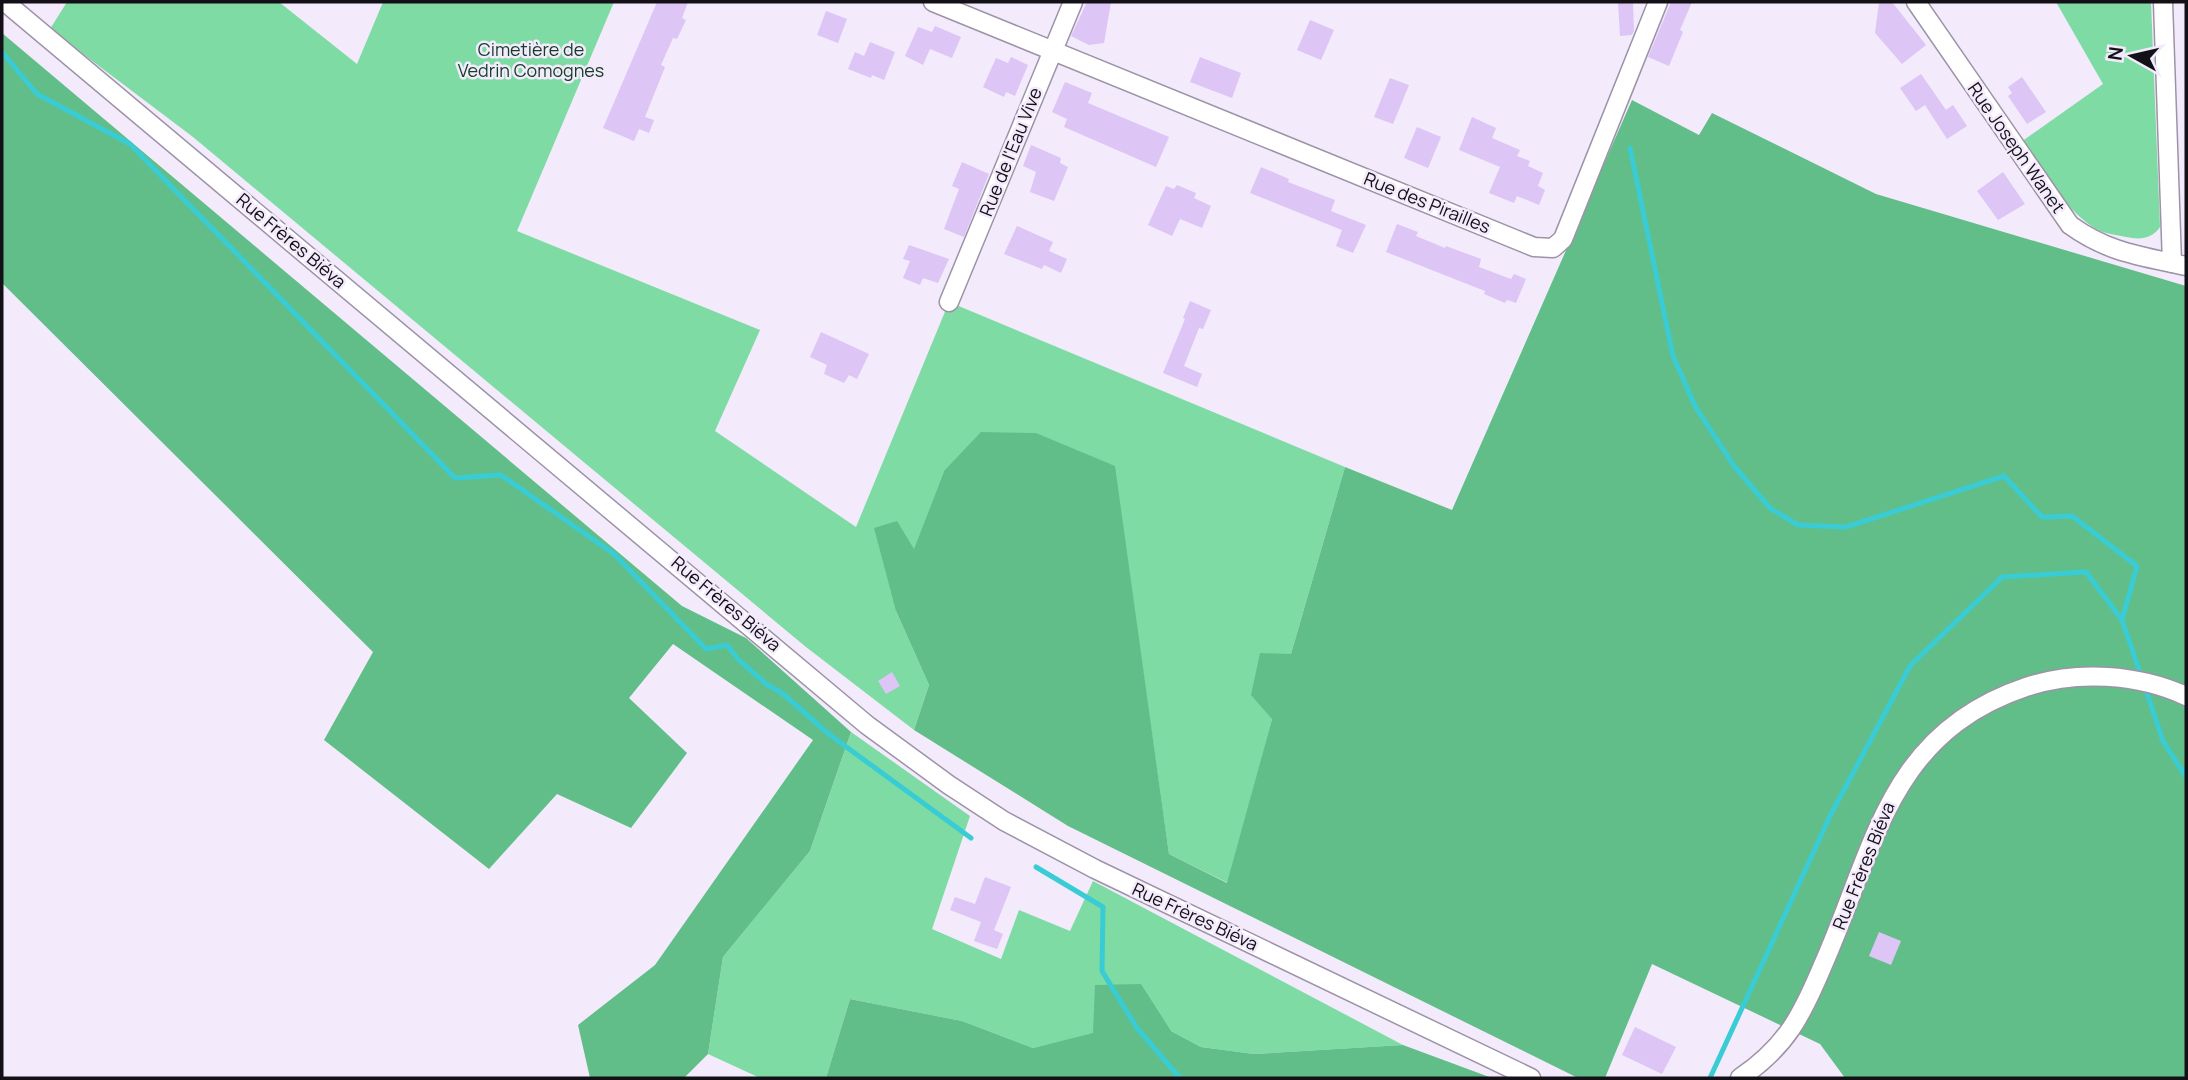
<svg xmlns="http://www.w3.org/2000/svg" width="2188" height="1080" font-family="Manrope,sans-serif">
<rect width="100%" height="100%" fill="#f3eafc"/>
<!-- green -->
<g fill="#7edba4">
<path d="M67,2H279L357,64L383,2H614L517,231L760,330L715,431L856,527L949,302L1345,467L1291,654H1260L1272,719L1228,883L1169,854L1114,466L944,471L914,550L896,611L929,685L914,730L806,647L193,137L50,29Z"/>
<path d="M2056,2H2151L2160,227C2152,239 2140,240 2126,237C2118,235 2108,234 2100,231C2069,216 2042,170 2021,142L2103,84Z"/>
<path d="M851,732L970,816L932,929L1001,959L1019,910L1070,931L1093,881L1403,1045L1254,1054L1201,1047L1171,1031L1093,1034L1033,1048L962,1021L850,999L826,1078H760L708,1054L723,957L810,851Z"/>
</g>
<!-- forest -->
<g fill="#61be89">
<path d="M2,33L682,606L746,638L851,732L810,851L723,957L708,1054L684,1078H590L578,1025L655,965L813,740L673,644L629,698L687,753L631,828L557,794L489,869L324,740L373,652L2,283Z"/>
<path d="M1632,100L1699,135L1712,113L1876,194L2186,286V1078H1845L1820,1044L1652,964L1605,1078H1578L1068,826L914,730L929,685L896,611L874,528L897,521L914,549L944,471L981,432L1036,433L1115,466L1169,854L1227,883L1272,719L1251,695L1260,653L1291,654L1345,467L1452,510Z"/>
<path d="M1141,984L1171,1031L1201,1047L1254,1054L1403,1045L1492,1078H826L850,999L962,1021L1033,1048L1093,1033L1095,985Z"/>
</g>
<g fill="none" stroke-linecap="round" stroke-linejoin="round">
<!-- stream -->
<g stroke="#3accd5" stroke-width="5">
<path d="M2,52L37,94L130,144L455,478L501,475L614,554L706,649L727,645L738,659L766,684L782,693L830,735L971,838"/>
<path d="M1630,148L1673,356L1695,406L1734,466L1770,508L1798,525L1846,527L2004,476L2042,517L2072,516L2137,566L2122,620"/>
<path d="M2145,687L2163,741L2186,777"/>
<path d="M1036,867L1103,907L1102,971L1137,1028L1180,1078"/>
<path d="M1710,1078L1830,816L1910,666L2002,577L2086,572L2122,620L2142,678"/>
</g>
</g>
<!-- building -->
<g fill="#ddc5f6">
<path d="M657,2H688L682,18L686,20L677,39L673,38L661,65L665,67L645,117L654,120L649,133L639,129L634,141L603,128Z"/>
<path d="M1087,2H1111L1104,43L1089,45L1071,36Z"/>
<path d="M1618,2H1633L1634,31L1632,35L1620,36Z"/>
<path d="M1671,2H1692L1680,30L1683,32L1669,66L1648,57Z"/>
<path d="M1879,2H1892L1926,45L1902,64L1875,33Z"/>
<path d="M826,11L847,19L838,43L817,35Z"/>
<path d="M1310,20L1334,30L1321,60L1297,50Z"/>
<path d="M935,26L961,37L952,58L930,49L923,65L905,56L918,27L932,32Z"/>
<path d="M870,42L895,52L884,80L872,75L871,78L848,69L855,52L864,56Z"/>
<path d="M1011,57L1028,65L1015,96L1006,92L1004,97L983,87L996,58L1008,63Z"/>
<path d="M1200,57L1241,73L1232,98L1190,82Z"/>
<path d="M1921,74L1946,110L1953,105L1967,126L1947,139L1925,105L1916,111L1900,88Z"/>
<path d="M2022,77L2046,112L2027,124L2008,96L2012,93L2008,87Z"/>
<path d="M1390,78L1409,85L1393,124L1374,117Z"/>
<path d="M1065,82L1092,93L1088,103L1169,137L1156,167L1064,127L1067,119L1052,112Z"/>
<path d="M1472,117L1496,128L1492,138L1520,150L1517,156L1530,161L1528,166L1543,173L1538,186L1545,190L1539,205L1517,196L1514,203L1489,193L1500,167L1459,150Z"/>
<path d="M1417,127L1441,137L1428,168L1404,158Z"/>
<path d="M1031,145L1061,158L1060,163L1068,167L1054,201L1030,192L1036,172L1023,166Z"/>
<path d="M962,162L989,174L964,237L944,229L959,189L952,186Z"/>
<path d="M1261,167L1289,179L1288,182L1335,200L1331,211L1366,225L1353,253L1336,246L1342,230L1250,193Z"/>
<path d="M2003,172L2025,204L1998,220L1977,191Z"/>
<path d="M1177,185L1196,193L1194,198L1211,206L1202,228L1180,219L1172,236L1148,225L1166,186L1174,189Z"/>
<path d="M1397,224L1418,232L1416,236L1445,248L1446,246L1481,259L1479,267L1511,279L1514,274L1526,279L1516,303L1507,300L1505,303L1484,294L1485,291L1386,252Z"/>
<path d="M1017,226L1053,242L1049,251L1067,259L1061,273L1044,265L1042,269L1004,254Z"/>
<path d="M909,245L949,259L938,283L923,278L920,285L903,278L910,261L903,259Z"/>
<path d="M1190,301L1211,310L1203,329L1199,328L1184,366L1202,374L1197,387L1163,373L1185,319L1183,318Z"/>
<path d="M821,332L869,354L857,379L849,375L844,383L824,374L827,365L810,357Z"/>
<path d="M892,672L900,686L886,694L878,681Z"/>
<path d="M985,877L1011,887L994,930L1003,934L997,949L974,941L981,922L950,910L955,897L975,904Z"/>
<path d="M1879,932L1901,941L1891,965L1869,956Z"/>
<path d="M1635,1027L1676,1047L1662,1074L1622,1055Z"/>
</g>
<g fill="none" stroke-linecap="round" stroke-linejoin="round">
<defs>
<g id="minor">
<path d="M5,2L867,725L949,785L1004,821L1095,869L1531,1078"/>
<path d="M933,2L1534,247L1553,248L1563,239L1658,2"/>
<path d="M1916,2L2070,225C2109,253 2141,256 2186,266"/>
<path d="M2163,2L2172,263"/>
<path d="M949,302L1073,2"/>
<path d="M1740,1078C1787,1046 1802,1015 1823,965C1875,848 1888,733 2026,687C2077,670 2138,674 2186,696"/>
</g>
</defs>
<!-- minor casing -->
<use href="#minor" stroke="#9d93a7" stroke-width="21"/>
<!-- minor -->
<use href="#minor" stroke="#fff" stroke-width="18"/>
</g>
<g text-anchor="middle" stroke-width="5" stroke-linejoin="round" paint-order="stroke">
<!-- park labels -->
<g font-size="18" fill="#153d27" stroke="#f3eafc">
<text x="531" y="56">Cimetière de<tspan x="531" dy="21">Vedrin Comognes</tspan></text>
</g>
<!-- street labels -->
<g font-size="18" fill="#131017" stroke="#f3eafc">
<text transform="translate(2016 148) rotate(55)" y="6">Rue Joseph Wanet</text>
<text transform="translate(1011 152) rotate(-68)" y="6">Rue de l'Eau Vive</text>
<text transform="translate(1427 203) rotate(22)" y="6">Rue des Pirailles</text>
<text transform="translate(291 241) rotate(40)" y="6">Rue Frères Biéva</text>
<text transform="translate(726 604) rotate(40)" y="6">Rue Frères Biéva</text>
<text transform="translate(1864 866) rotate(-68)" y="6">Rue Frères Biéva</text>
<text transform="translate(1195 917) rotate(25)" y="6">Rue Frères Biéva</text>
</g>
</g>
<!-- border -->
<rect width="2188" height="1080" fill="none" stroke="#131017" stroke-width="7"/>
<!-- north arrow -->
<g transform="translate(2132 56) rotate(278)" stroke="#f3eafc" stroke-width="5" paint-order="stroke">
<path d="M0-5L12 26L0 18L-12 26Z" fill="#131017"/>
<text y="-10" font-size="19" font-weight="bold" text-anchor="middle" fill="#131017">N</text>
</g>
</svg>
